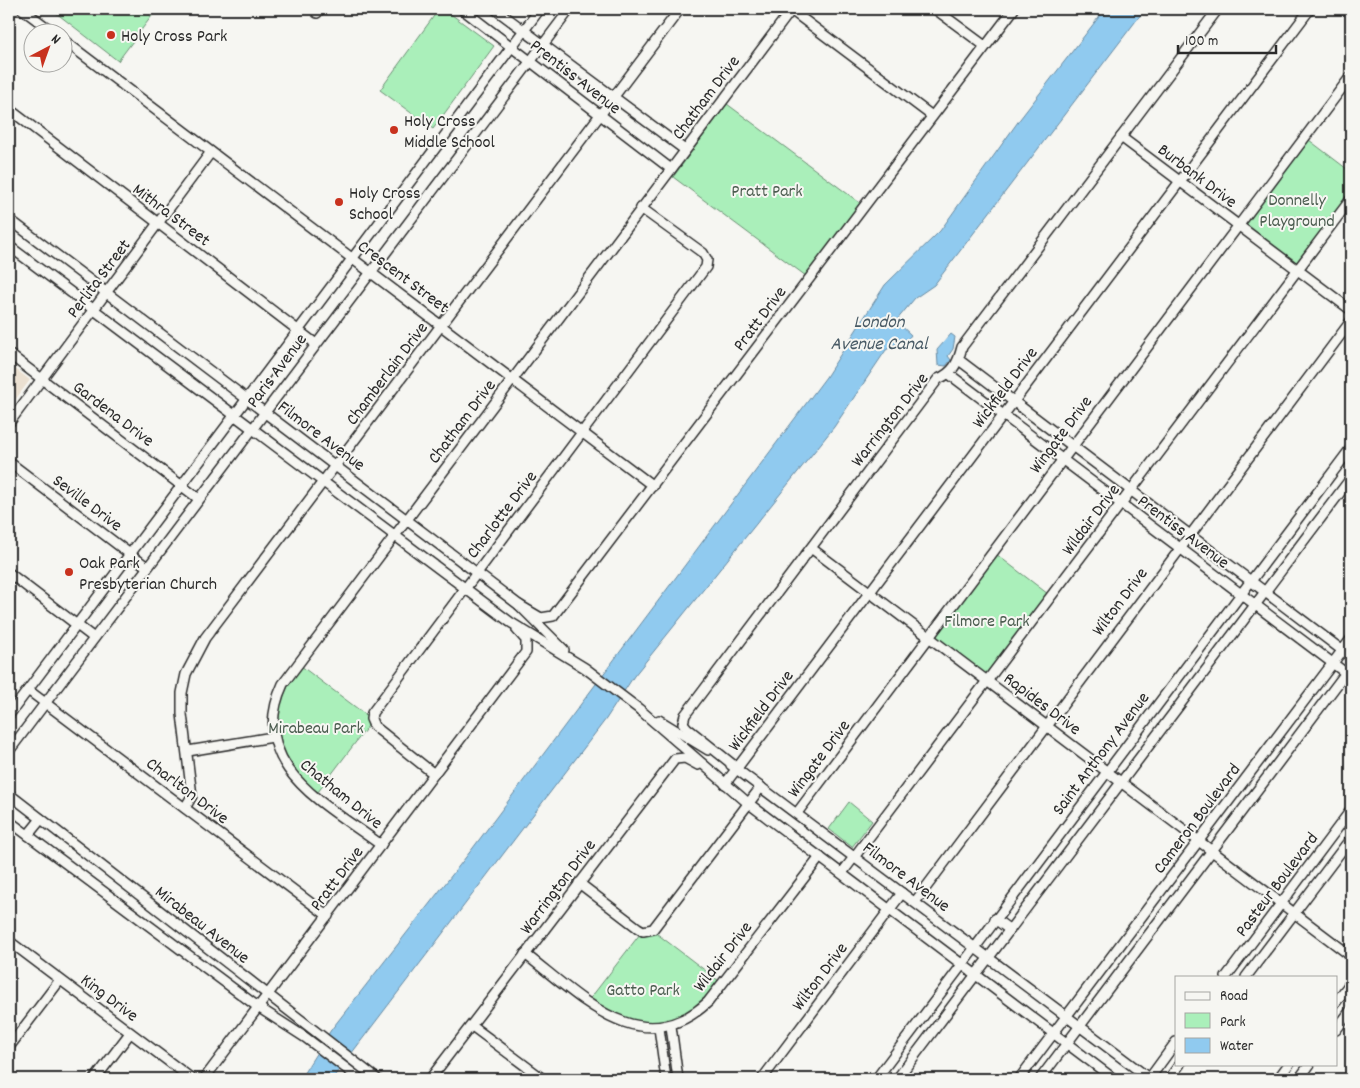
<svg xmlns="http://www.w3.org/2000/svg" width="1360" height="1088" font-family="Dekko,sans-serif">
<rect width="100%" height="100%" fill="#f6f6f2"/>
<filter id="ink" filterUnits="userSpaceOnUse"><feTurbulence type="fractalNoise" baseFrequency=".02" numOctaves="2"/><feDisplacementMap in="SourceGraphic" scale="10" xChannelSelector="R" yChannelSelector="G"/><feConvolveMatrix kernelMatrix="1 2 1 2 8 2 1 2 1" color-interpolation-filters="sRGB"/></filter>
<g filter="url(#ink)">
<!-- built -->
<path fill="#ebe0d1" d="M9,364L30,380L9,408Z"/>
<!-- green -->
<g fill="#aaefba" stroke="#6a8d72">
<path d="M51,9H157L118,61Z"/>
<path d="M439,9H444L494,46L433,129L380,90Z"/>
<path d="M727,104L860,203L806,276L673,177Z"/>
<path d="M1309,140L1351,172V193L1296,266L1244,226Z"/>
<path d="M996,554L1048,594L987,675L934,636Z"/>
<path d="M301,666L366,715L368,726L318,792C270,758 266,712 301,666Z"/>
<path d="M849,802L872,821L852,847L829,829Z"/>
<path d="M656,933L719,981C699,1008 667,1033 631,1022C617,1018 602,1007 589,1000L640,934Z"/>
</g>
<!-- water -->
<g fill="#90caef" stroke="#688aa1">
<path d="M1105,9H1145L934,285L915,298L896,321L911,335L907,340L904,339L886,350L834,427L634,676L606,719L332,1079H300L331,1030L473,848L826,377L885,285L940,231L1020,119Z"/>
<path d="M951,334L955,337L953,349L948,356L951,360L946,366L938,365L937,350Z"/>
</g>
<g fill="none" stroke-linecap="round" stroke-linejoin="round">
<defs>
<g id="minor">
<path d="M22,9L53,32"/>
<path d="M462,9L671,169"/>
<path d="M495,9L685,150"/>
<path d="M935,9L985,46"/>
<path d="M791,10L932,116"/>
<path d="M317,13L319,9"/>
<path d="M62,39L653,486"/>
<path d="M9,109L316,344"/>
<path d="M1121,137L1351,310"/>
<path d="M9,219L519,605L564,650"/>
<path d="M9,246L510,622L585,668L639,709L748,803L1114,1079"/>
<path d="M9,354L199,499"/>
<path d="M959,360L1351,657"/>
<path d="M949,374L1351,677"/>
<path d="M9,423L211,152"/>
<path d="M9,462L147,567"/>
<path d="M811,548L1351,956"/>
<path d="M9,573L94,638"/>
<path d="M519,605L541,618L553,616L1014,9"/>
<path d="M28,690L328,916"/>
<path d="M9,715L540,9"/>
<path d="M659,720L708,750"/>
<path d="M9,751L570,9"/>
<path d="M188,751L273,737"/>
<path d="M731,765L1150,1079"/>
<path d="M737,768L687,728L683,723L685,715L938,379C953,373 958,363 962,347L1218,9"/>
<path d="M434,774L374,726L371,719L372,713L706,267L707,260L703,253L641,208"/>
<path d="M725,784L1310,9"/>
<path d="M9,794L377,1079"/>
<path d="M185,808L192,796L182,714V693L186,674L205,638L680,9"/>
<path d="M797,813L1351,76"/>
<path d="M9,821L258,1007L306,1038L360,1079"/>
<path d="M28,835L41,819"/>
<path d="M381,845C326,804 245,766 283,684L792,9"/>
<path d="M842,873L1351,199"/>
<path d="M579,883L638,928L643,931L653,929L761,787"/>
<path d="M915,902L1351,321"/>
<path d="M995,919L1010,930"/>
<path d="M9,941L192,1079"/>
<path d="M525,954C580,996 641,1064 708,1002L820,857"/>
<path d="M1226,977L1351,810"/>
<path d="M1246,977L1351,838"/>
<path d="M1336,1002L1351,982"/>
<path d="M472,1026L543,1079"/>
<path d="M671,1026L678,1079"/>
<path d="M659,1028L666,1079"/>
<path d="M1336,1030L1351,1010"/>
<path d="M9,1047L60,980"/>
<path d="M95,1079L130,1033"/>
<path d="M204,1079L526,652V640L517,630"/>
<path d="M430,1079L675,759L685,758L698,765"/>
<path d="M762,1079L902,893"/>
<path d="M876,1079L1351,448"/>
<path d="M897,1079L1351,478"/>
<path d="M1019,1079L1351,639"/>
<path d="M1040,1079L1351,666"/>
<path d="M1149,1079L1176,1042"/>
<path d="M1169,1079L1180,1064"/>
<path d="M1278,1079L1289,1064"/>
<path d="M1299,1079L1310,1064"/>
</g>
</defs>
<!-- minor casing -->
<use href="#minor" stroke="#2b2b2b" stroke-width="12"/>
<!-- minor -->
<use href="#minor" stroke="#f6f6f2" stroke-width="9"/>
</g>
</g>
<!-- markers -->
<g fill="#c8321e" stroke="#f6f6f2" stroke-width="2">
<circle cx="111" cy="35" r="5"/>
<circle cx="394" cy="130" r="5"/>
<circle cx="339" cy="202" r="5"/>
<circle cx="69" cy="572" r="5"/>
</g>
<g text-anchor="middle" stroke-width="4" stroke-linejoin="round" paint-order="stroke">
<!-- poi labels -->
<g font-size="18" fill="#2b2b2b" stroke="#f6f6f2" text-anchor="start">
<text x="121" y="41">Holy Cross Park</text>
<text x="404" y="126">Holy Cross<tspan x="404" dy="21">Middle School</tspan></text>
<text x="349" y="198">Holy Cross<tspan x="349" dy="21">School</tspan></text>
<text x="79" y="568">Oak Park<tspan x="79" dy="21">Presbyterian Church</tspan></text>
</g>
<!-- street labels -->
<g font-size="18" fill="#2b2b2b" stroke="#f6f6f2">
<text transform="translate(576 76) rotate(38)" y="6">Prentiss Avenue</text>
<text transform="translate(705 97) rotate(-53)" y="6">Chatham Drive</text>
<text transform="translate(1198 175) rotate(37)" y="6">Burbank Drive</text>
<text transform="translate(172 214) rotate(37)" y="6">Mithra Street</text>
<text transform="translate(404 276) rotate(37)" y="6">Crescent Street</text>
<text transform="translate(98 278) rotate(-53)" y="6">Perlita Street</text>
<text transform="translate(759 318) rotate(-53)" y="6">Pratt Drive</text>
<text transform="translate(276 370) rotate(-53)" y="6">Paris Avenue</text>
<text transform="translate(386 373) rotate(-53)" y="6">Chamberlain Drive</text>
<text transform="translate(1004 387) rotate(-53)" y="6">Wickfield Drive</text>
<text transform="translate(114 413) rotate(37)" y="6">Gardena Drive</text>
<text transform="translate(889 419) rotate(-52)" y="6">Warrington Drive</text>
<text transform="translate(461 421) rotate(-53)" y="6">Chatham Drive</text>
<text transform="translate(1060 434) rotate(-53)" y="6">Wingate Drive</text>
<text transform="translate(322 435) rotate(37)" y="6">Filmore Avenue</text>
<text transform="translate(88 502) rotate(37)" y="6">Seville Drive</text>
<text transform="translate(501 514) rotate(-53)" y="6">Charlotte Drive</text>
<text transform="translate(1090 519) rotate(-53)" y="6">Wildair Drive</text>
<text transform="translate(1184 531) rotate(37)" y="6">Prentiss Avenue</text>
<text transform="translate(1119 601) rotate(-53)" y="6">Wilton Drive</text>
<text transform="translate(1043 703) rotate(37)" y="6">Rapides Drive</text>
<text transform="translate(760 710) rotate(-53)" y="6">Wickfield Drive</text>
<text transform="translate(1100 753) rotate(-53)" y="6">Saint Anthony Avenue</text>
<text transform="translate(818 758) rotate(-53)" y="6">Wingate Drive</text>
<text transform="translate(188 790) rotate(37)" y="6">Charlton Drive</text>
<text transform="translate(342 793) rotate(39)" y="6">Chatham Drive</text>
<text transform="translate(1196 818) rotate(-53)" y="6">Cameron Boulevard</text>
<text transform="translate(907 876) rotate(37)" y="6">Filmore Avenue</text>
<text transform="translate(336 878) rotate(-53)" y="6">Pratt Drive</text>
<text transform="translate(1276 884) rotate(-53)" y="6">Pasteur Boulevard</text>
<text transform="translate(557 886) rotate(-53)" y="6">Warrington Drive</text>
<text transform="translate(203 924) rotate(38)" y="6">Mirabeau Avenue</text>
<text transform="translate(722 956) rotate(-52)" y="6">Wildair Drive</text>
<text transform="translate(819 976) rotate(-53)" y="6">Wilton Drive</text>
<text transform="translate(110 997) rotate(37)" y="6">King Drive</text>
</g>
<!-- park labels -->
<g font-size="18" fill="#4b5c4f" stroke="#f6f6f2">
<text x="767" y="196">Pratt Park</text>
<text x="1297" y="205">Donnelly<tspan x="1297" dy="21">Playground</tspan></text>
<text x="987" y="626">Filmore Park</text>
<text x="316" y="733">Mirabeau Park</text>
<text x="643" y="995">Gatto Park</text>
</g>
<!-- water labels -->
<g font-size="19" font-style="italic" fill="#495b66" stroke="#f6f6f2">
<text x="879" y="327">London<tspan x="879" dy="22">Avenue Canal</tspan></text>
</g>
</g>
<!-- margin -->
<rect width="1360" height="1088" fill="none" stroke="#f6f6f2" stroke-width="30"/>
<rect x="15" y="15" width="1330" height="1058" fill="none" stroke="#2b2b2b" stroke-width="2" filter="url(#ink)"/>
<!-- legend -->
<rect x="1175" y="976" width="162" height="90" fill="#f6f6f2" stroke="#a5a5a2"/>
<rect x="1185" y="992" width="25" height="8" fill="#f6f6f2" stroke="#a5a5a2"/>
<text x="1220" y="1000" font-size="15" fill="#2b2b2b">Road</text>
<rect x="1185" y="1013" width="25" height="15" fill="#aaefba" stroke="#a5a5a2"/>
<text x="1220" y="1026" font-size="15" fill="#2b2b2b">Park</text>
<rect x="1185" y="1038" width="25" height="15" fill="#90caef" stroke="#a5a5a2"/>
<text x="1220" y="1050" font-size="15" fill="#2b2b2b">Water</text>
<!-- north arrow -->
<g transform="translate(48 48) rotate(41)"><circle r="24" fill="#f6f6f2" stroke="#a5a5a2"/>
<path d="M0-4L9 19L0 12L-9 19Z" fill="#c8321e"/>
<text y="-8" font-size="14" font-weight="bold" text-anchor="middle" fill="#2b2b2b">N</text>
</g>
<!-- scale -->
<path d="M1178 45v8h98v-8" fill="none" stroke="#2b2b2b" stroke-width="2.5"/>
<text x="1185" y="45" font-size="15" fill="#2b2b2b" stroke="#f6f6f2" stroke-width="4" paint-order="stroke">100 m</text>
</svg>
